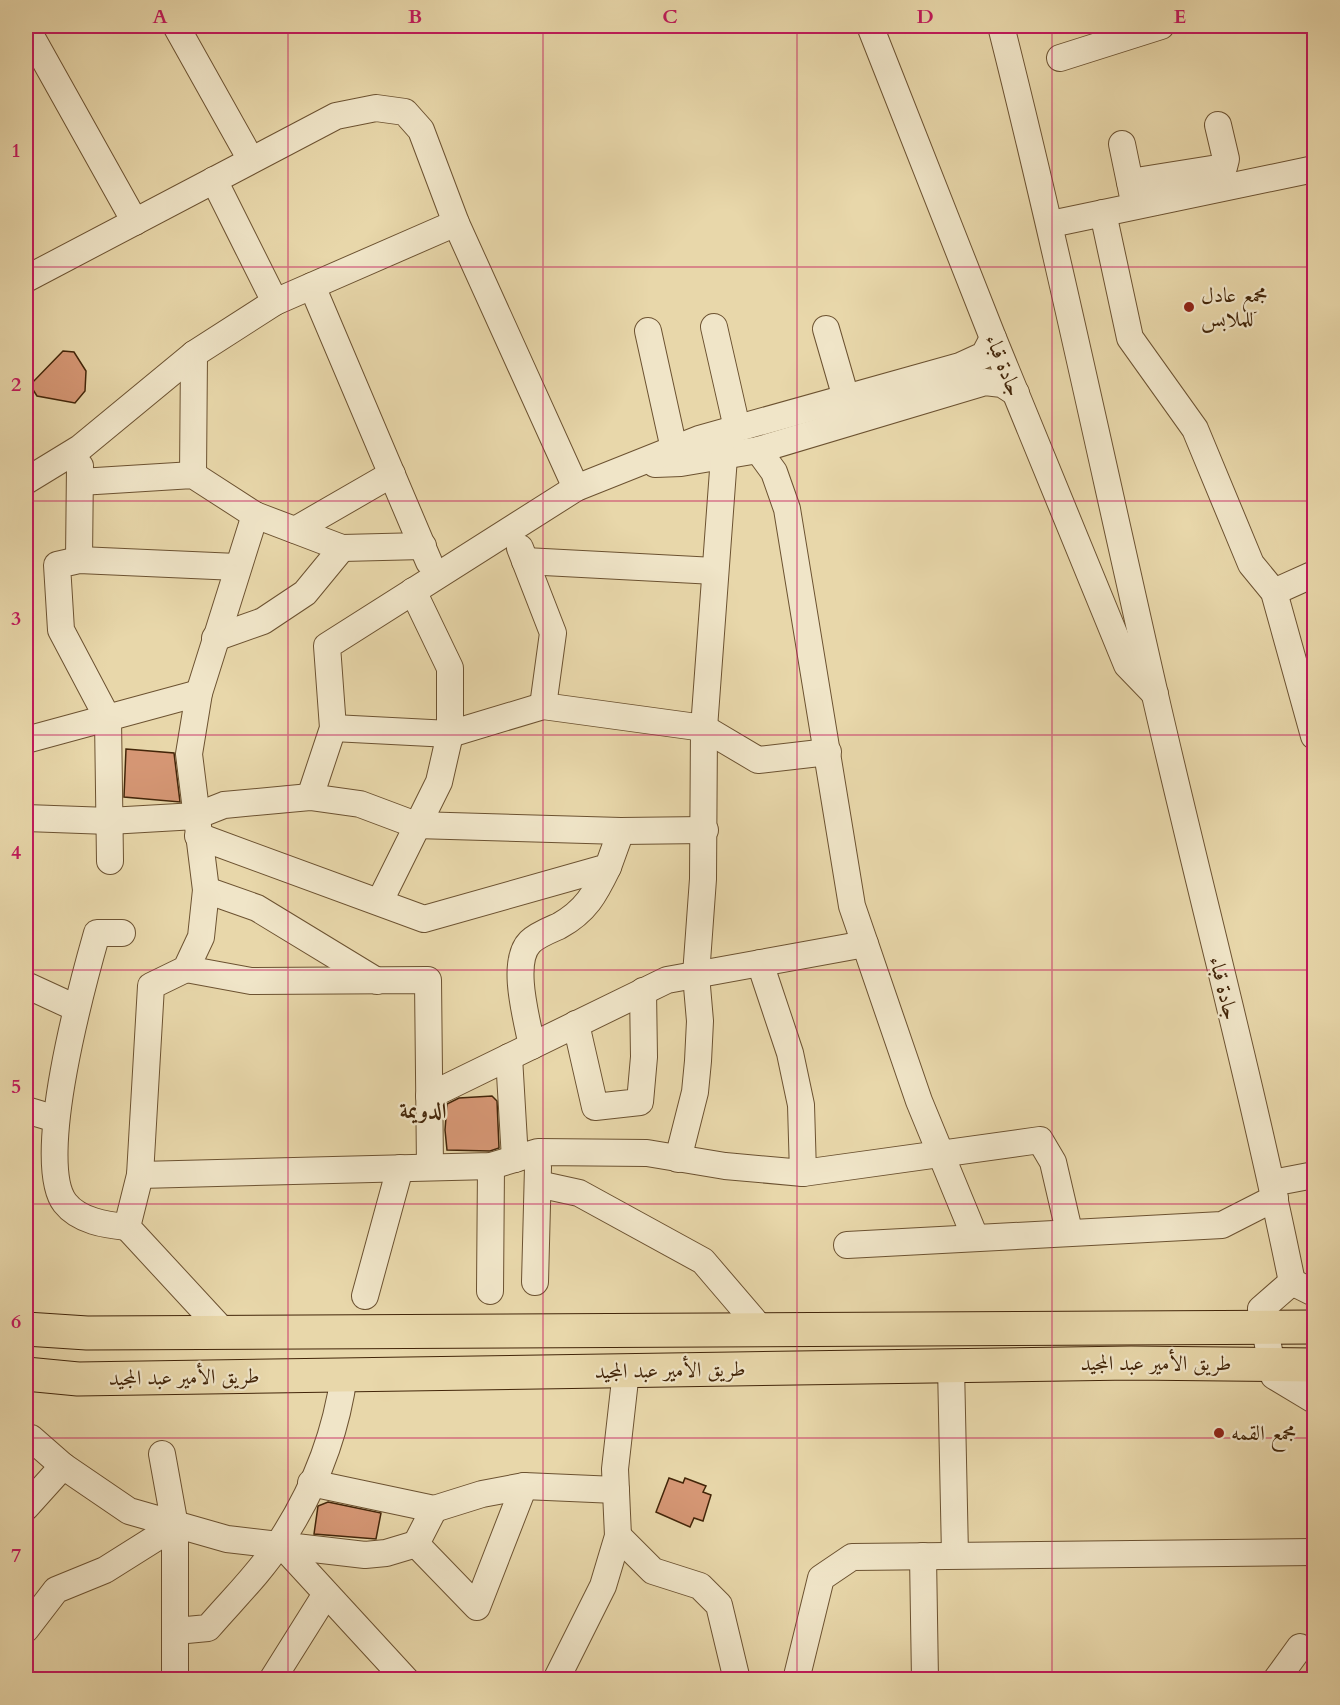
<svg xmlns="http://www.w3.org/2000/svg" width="1340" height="1705" font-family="Cardo,Amiri,serif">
<rect width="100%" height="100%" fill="#e8d7aa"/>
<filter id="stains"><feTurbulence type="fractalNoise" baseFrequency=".00333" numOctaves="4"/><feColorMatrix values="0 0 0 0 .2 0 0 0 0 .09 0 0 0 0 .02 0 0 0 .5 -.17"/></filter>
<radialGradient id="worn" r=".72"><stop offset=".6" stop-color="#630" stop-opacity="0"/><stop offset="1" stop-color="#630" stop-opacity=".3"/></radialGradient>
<!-- building -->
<g fill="#d69775" stroke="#422509" stroke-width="1.5">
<path d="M63,351L74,352L86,371L85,391L75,403L37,396L30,385Z"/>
<path d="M126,749L174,753L180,802L124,797Z"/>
<path d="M492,1096L497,1101L499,1148L490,1151L447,1150L445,1130L447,1104L459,1098Z"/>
<path d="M669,1478L683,1483L685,1478L706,1486L703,1492L711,1495L703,1521L694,1518L690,1527L656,1512Z"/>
<path d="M328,1502L381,1513L376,1539L314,1534L318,1506Z"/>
</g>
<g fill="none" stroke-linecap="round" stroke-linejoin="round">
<defs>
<g id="minor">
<path d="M176,26L251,160"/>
<path d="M870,26L993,338L1127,665L1155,694"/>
<path d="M1001,26C1057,248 1104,472 1155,695C1200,891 1252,1085 1292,1282"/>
<path d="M26,27L135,222"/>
<path d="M1060,58L1161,26"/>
<path d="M1122,144L1133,197"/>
<path d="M214,180L275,302"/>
<path d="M1130,182L1224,167L1226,159L1218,125"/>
<path d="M1103,213L1130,338L1195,429L1251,564L1274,592L1314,736"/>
<path d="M1051,224L1314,169"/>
<path d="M26,279L336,116L376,108L405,112L421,130L456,223L576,488"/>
<path d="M312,286L429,562"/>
<path d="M714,327L737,428"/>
<path d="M826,329L846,398"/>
<path d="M648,331L674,449"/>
<path d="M758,450L774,472L787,509L852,906L919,1101L975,1237"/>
<path d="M655,464L681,463L758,450L985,382L1002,384L1016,393"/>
<path d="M193,475L194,354"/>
<path d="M26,481L80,448L194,354L275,302L456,223"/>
<path d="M80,482L193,475L255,515L342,548L423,546"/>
<path d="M295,530L392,474"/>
<path d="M520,548L553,633L543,706"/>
<path d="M79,560L80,466"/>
<path d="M525,561L715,571"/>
<path d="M1274,592L1314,574"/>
<path d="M215,638L263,621L305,593L342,548"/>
<path d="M333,728L450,734L543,706L704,728L758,760L828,752"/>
<path d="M26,740L199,693"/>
<path d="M310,797L333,728L327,646L576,488L699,439L960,366L984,355L993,338"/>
<path d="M26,818L109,821L196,816L224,805L310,797L360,804L416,825L621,831L705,830"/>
<path d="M198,836L424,919L608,867L621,831"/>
<path d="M110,861L108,719L61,630L57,565L79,560L237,567"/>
<path d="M206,890L257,908L377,981"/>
<path d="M380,901L439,782L450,734V668L413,591"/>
<path d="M122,933H97C83,982 33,1162 65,1203C79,1221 106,1225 127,1227"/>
<path d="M760,963L790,1053L801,1105L803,1173"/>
<path d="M186,969L251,981L428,980L430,1167"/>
<path d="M26,985L76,1008"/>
<path d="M576,1024L595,1107L640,1102L644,1057L643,991"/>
<path d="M532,1046C527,1020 510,962 530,942C537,935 550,930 559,926C586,911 595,894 608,867"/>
<path d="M509,1057L515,1159"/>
<path d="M429,1096L667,980L865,944"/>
<path d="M26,1110L56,1119"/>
<path d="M678,1159L695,1092L698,1061L700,1021L696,975L703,879L704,728L724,457"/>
<path d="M140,1175L491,1166L538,1152L647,1153L725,1166L803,1173L1040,1140L1053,1162L1069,1231"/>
<path d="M1272,1183L1314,1175"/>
<path d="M538,1184L579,1193L703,1261L762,1330"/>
<path d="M847,1245L1222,1225L1275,1198"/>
<path d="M535,1282L538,1167"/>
<path d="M1292,1282L1261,1309L1274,1376L1314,1400"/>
<path d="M1292,1282L1314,1293"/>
<path d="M490,1291L491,1166"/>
<path d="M365,1296L400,1168"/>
<path d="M225,1333L127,1227L140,1175L151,986L186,969L201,937L206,890L189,754L199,693L255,515"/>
<path d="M951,1366L955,1555"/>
<path d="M26,1442L31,1438L63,1466L129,1511L227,1539L365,1555L386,1553L416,1544"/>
<path d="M162,1454L175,1526V1680"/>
<path d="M311,1483L434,1509L482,1494L524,1486L616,1490"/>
<path d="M26,1507L63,1466"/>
<path d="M434,1509L416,1544L477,1607L524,1486"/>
<path d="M618,1536L653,1571L700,1586L719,1605L737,1680"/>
<path d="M280,1543L406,1680"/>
<path d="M923,1556L925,1680"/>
<path d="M26,1629L56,1590L105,1570L175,1526"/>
<path d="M176,1631L208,1628C232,1600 260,1573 280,1542C313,1492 336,1434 344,1375"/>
<path d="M272,1680L326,1594"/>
<path d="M556,1680L603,1586L618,1536L615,1469L626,1371"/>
<path d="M796,1680L821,1578L852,1557L1314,1552"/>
<path d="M1276,1680L1300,1647"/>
</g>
<g id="major">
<path d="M26,1329L87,1333L1314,1327"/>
<path d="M26,1374L78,1379L1131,1363L1314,1365"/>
</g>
</defs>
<!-- minor casing -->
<use href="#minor" stroke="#6c5231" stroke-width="28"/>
<!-- major casing -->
<use href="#major" stroke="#422509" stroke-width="35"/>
<!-- minor -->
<use href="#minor" stroke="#f0e5c8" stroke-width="26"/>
<!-- major -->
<use href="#major" stroke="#e8d7aa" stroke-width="33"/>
</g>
<!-- grid -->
<path fill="none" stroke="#c2185b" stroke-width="1.5" stroke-opacity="0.55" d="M288,26V1680M543,26V1680M797,26V1680M1052,26V1680M26,267H1314M26,501H1314M26,735H1314M26,970H1314M26,1204H1314M26,1438H1314"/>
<!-- markers -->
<g fill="#8f2418" stroke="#f0e5c8" stroke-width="2">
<circle cx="1189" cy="307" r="6"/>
<circle cx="1219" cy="1433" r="6"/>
</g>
<g text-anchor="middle" stroke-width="4.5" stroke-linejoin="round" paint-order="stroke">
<!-- poi labels -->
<g font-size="21" fill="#422509" stroke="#f0e5c8" text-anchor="start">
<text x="1201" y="302">مجمع عادل<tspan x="1201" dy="24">للملابس</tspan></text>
<text x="1231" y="1440">مجمع القمه</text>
</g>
<!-- street labels -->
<g font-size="21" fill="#422509" stroke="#f0e5c8">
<text transform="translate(1004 365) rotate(68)" y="7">جادة قباء</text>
<text transform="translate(1224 988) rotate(76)" y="7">جادة قباء</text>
<text x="1156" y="1370">طريق الأمير عبد المجيد</text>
<text transform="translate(670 1370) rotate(-1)" y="7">طريق الأمير عبد المجيد</text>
<text transform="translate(184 1377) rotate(-1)" y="7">طريق الأمير عبد المجيد</text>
</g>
<!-- neighbourhood labels -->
<g font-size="22" font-weight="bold" fill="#422509" stroke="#f0e5c8">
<text x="423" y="1118">الدويمة</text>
</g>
</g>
<!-- margin -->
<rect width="1340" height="1705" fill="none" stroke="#e8d7aa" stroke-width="66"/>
<rect x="33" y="33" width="1274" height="1639" fill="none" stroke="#c2185b" stroke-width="2"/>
<g font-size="20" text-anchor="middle" font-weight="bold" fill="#c2185b">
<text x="160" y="23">A</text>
<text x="415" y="23">B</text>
<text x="670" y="23">C</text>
<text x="925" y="23">D</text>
<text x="1180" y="23">E</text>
<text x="16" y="157">1</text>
<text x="16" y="391">2</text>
<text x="16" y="625">3</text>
<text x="16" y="859">4</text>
<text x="16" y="1093">5</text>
<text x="16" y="1328">6</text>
<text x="16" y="1562">7</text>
</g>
<rect width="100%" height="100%" filter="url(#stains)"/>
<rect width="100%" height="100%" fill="url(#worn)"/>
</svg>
